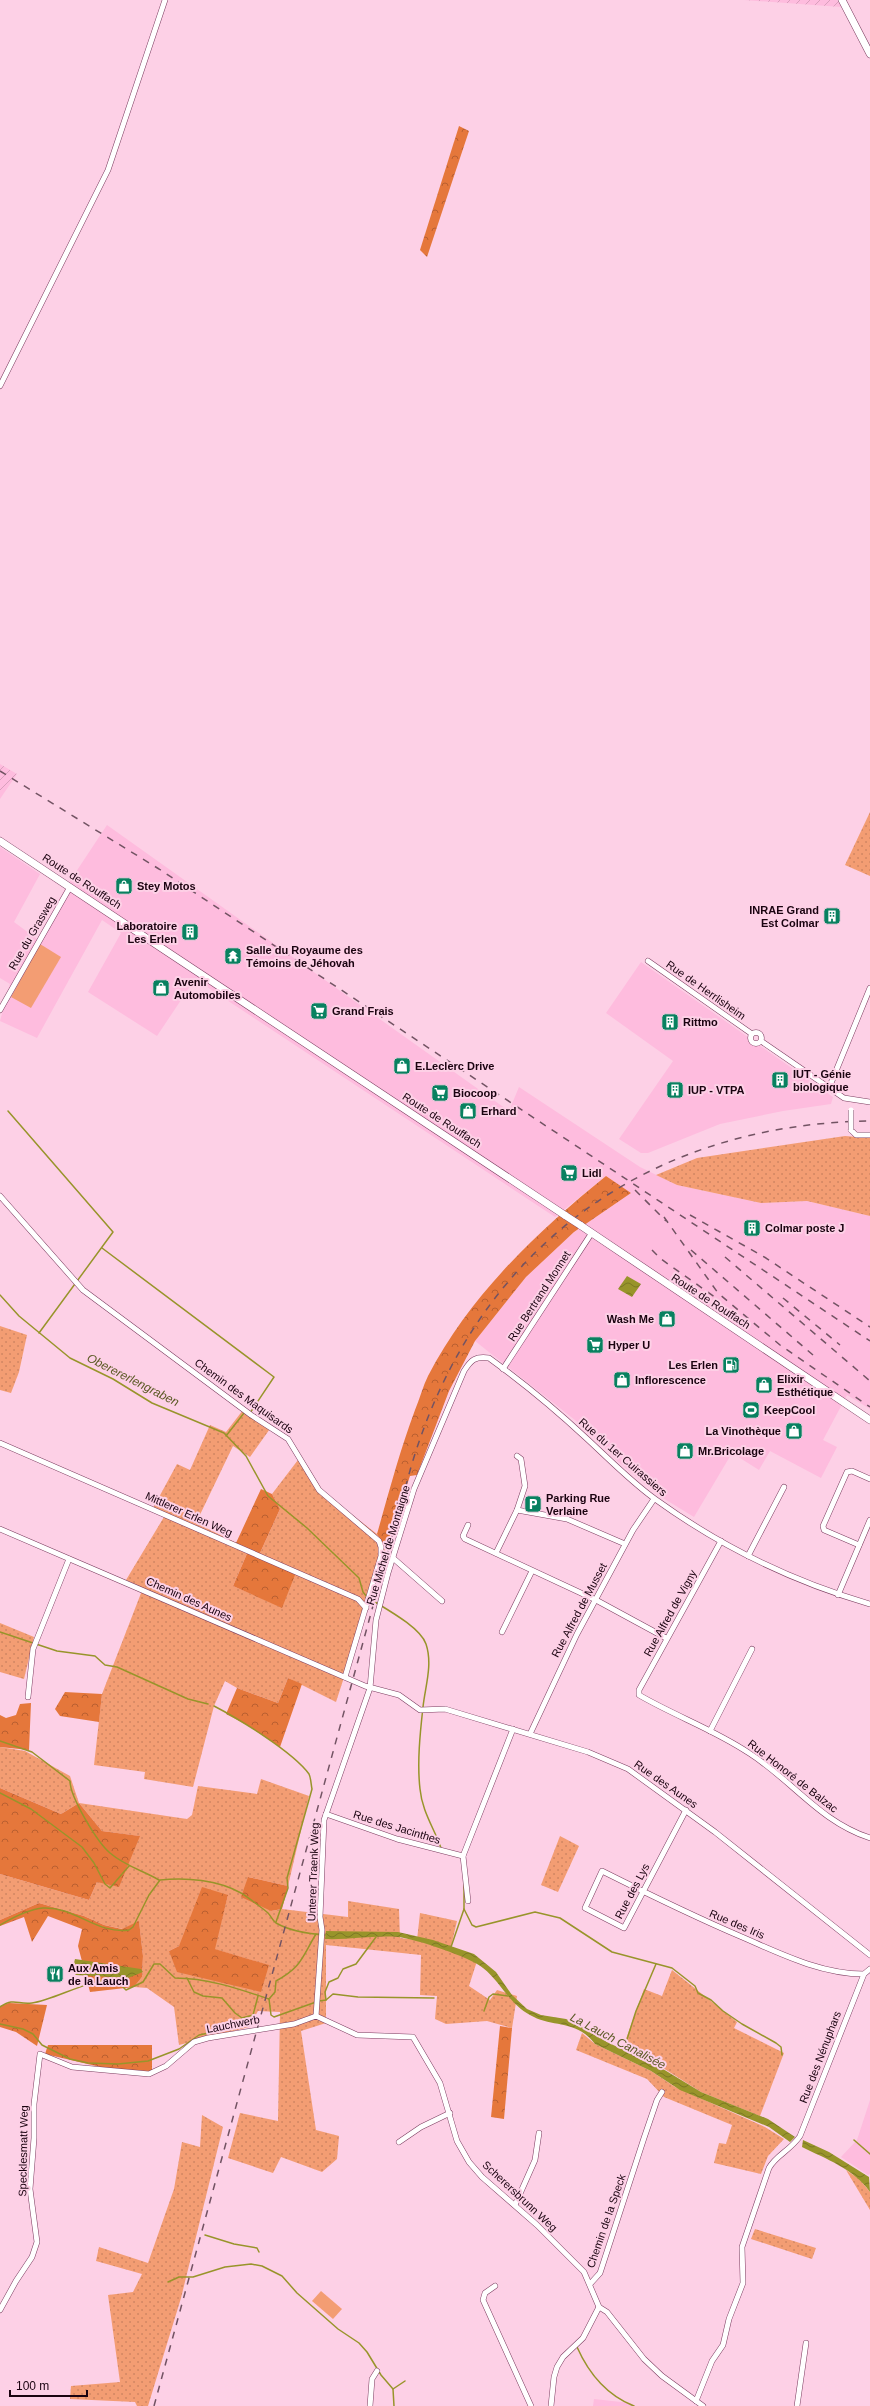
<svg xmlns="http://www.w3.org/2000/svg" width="870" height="2406" font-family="Arial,sans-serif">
<defs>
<pattern id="industrial-furrows" width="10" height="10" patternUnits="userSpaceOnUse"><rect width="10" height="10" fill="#febcde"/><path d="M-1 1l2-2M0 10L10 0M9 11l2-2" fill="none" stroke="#d9a0bd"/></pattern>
<pattern id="green-dots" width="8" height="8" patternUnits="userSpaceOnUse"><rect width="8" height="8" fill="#f39d73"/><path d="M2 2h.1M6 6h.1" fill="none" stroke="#d08662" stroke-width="1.8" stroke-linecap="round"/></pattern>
<pattern id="forest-crowns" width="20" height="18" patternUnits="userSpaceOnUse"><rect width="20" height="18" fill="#e5773b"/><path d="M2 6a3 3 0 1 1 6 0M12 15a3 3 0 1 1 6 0" fill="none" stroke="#b95f30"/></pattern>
<pattern id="water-waves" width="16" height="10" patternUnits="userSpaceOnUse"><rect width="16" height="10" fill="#98942a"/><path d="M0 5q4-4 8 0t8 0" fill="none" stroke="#7b7723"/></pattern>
</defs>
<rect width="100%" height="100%" fill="#fdd0e6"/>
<!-- built -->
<g fill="#febcde">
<path d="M107,825L509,1111L519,1087L640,1167L677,1185L761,1203L807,1201L870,1216V1409L847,1395L823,1440L837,1447L821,1478L770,1451L759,1470L732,1453L694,1517L658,1495L616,1460L585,1428L475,1341L526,1277L574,1232L631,1193L606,1176L555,1217L195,979L157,1036L88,992L121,933L102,920L37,1038L0,1021L10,984L0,978V847L40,874L14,922L37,939L66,887Z"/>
<path d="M641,962L748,1037L751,1044L759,1045L833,1097L831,1104L783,1111L720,1124L648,1153H641L619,1139L673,1061L606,1013Z"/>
<path d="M870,2100V2174L868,2175L841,2157L857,2140Z"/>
<path d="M594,2399L630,2403L635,2406H593Z"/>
</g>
<!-- industrial -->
<g fill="url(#industrial-furrows)">
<path d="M744,0H837L842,7H841Z"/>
<path d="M0,764L17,774L0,799Z"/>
</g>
<!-- green -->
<g fill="url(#green-dots)" fill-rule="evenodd">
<path d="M870,812V876L845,865Z"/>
<path d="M845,1136L870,1138V1216L807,1201L761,1203L677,1185L656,1175L697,1158Z"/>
<path d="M0,1326L27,1335L19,1372L11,1393L0,1390Z"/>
<path d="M243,1410L272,1426L250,1457L233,1446L196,1523L249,1549L233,1586L282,1607L260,1553L280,1509L272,1494L301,1456L324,1493L377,1534L386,1548L336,1702L288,1678L278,1703L237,1688L225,1681L214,1706L193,1787L144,1779L145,1772L94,1765L102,1694L143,1588L126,1580L164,1517L152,1510L177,1464L190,1470L210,1425L226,1432Z"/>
<path d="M0,1623L34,1637L24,1679L0,1672Z"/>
<path d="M0,1747L25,1751L70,1776L79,1803L187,1819L192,1815L198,1786L257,1794L261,1779L309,1796L288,1886L248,1877L271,1911L282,1909L348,1917V1901L399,1909L400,1938L417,1940L420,1913L457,1921L450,1951L477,1961L469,1986L490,2000L497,1990L517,1996L512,2028L487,2021L446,2024L435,2019L437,1996L420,1995L421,1955L326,1945V2023L301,2031L316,2130L339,2136L337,2159L322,2172L281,2157L273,2173L228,2158L240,2113L278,2121L280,2012L258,2011L249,2027L179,2045L174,2007L147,1988L134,1987L142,1977L143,1956L139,1922L123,1929L104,1925L84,1916L39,1903L0,1920V1874L89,1900L97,1882L139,1836L102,1831L79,1803L61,1814L0,1788ZM228,1895L214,1949L268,1965L169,1951L179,1946Z"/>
<path d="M560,1836L579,1846L558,1892L541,1885Z"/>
<path d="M672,1970L737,2022L734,2028L784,2053L760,2116L701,2092L663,2068L622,2050L644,1989L662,1996Z"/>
<path d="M582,2033L595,2044L651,2071L675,2087L765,2127L784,2139L768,2156L761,2174L714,2163L719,2143L726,2144L732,2125L664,2097L647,2079L576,2050Z"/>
<path d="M202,2115L223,2127L181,2298L148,2406H137L135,2402L70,2399L71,2386L120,2382L108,2295L133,2292L142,2274L96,2261L99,2247L148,2263L174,2189L182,2142L200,2147Z"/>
<path d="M846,2170L859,2179L870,2192V2210Z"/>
<path d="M755,2229L816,2248L812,2259L751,2239Z"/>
</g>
<!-- forest -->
<g fill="url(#forest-crowns)">
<path d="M459,126L469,131L427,257L420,250Z"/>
<path d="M606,1176L631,1193L574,1232L526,1277L475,1341L449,1391L417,1475L410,1476L386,1548L377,1534C389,1492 400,1450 415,1410C420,1398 423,1386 428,1376C470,1295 537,1232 606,1176Z"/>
<path d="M261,1489L272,1494L280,1509L260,1553L295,1575L282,1608L233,1586L249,1549L236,1543Z"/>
<path d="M288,1678L302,1684L280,1747L247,1725L226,1714L237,1688L278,1703Z"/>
<path d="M65,1692L102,1694L99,1722L60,1716L55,1709Z"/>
<path d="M31,1703L29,1750L0,1747V1715L6,1718L16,1715L20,1704Z"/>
<path d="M0,1788L61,1814L79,1803L102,1831L140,1836L119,1887L97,1882L89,1900L0,1874Z"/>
<path d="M248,1877L288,1886L282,1909L271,1911L241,1897Z"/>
<path d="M202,1887L228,1895L215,1949L269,1965L261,1992L177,1972L169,1951L179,1946Z"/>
<path d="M39,1903L84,1916L104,1925L122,1929L139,1921L143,1956L142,1977L134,1987L90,1992L78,1946L82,1929L48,1916L32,1942L24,1917L0,1926V1920Z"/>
<path d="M9,2003L47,2005L37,2046L16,2032L0,2027V2006Z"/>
<path d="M500,2026L512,2028L504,2119L491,2117Z"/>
<path d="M48,2045H152V2071L113,2070L45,2054Z"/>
</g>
<!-- pitch -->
<g fill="#f39d73">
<path d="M40,944L61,957L31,1008L11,997Z"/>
<path d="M321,2291L342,2309L333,2319L312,2301Z"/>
</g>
<!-- water -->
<g fill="url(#water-waves)">
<path d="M627,1276L641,1284L632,1297L618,1289Z"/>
<path d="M326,1931L398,1932L433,1940L474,1954L496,1972L512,1995L527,2009L541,2015L566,2019L577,2024L607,2042L663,2069L701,2092L768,2119L795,2137L790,2142L769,2127L680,2090L651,2071L595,2044C576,2019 552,2028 530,2015C509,2004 501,1982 483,1968C470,1957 416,1939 398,1937C374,1935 349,1940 325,1939Z"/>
<path d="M75,1959L141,1969L143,1972L128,1978L76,1975L72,1971Z"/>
<path d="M803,2140L829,2152L869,2177L870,2192C854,2169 826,2159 802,2147Z"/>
</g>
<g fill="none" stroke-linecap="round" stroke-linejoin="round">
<!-- stream -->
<g stroke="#98942a" stroke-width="1.5">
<path d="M8,1111L113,1232L39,1333"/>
<path d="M102,1248L274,1377L250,1413"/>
<path d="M0,1295L19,1316L70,1358L113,1379L152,1403L224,1433L246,1456L268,1496L307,1528L359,1578L363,1592L367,1597"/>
<path d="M226,1436L244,1413"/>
<path d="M370,1599C386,1609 420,1627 426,1644C433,1665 425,1687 423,1707C420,1734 417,1763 420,1789C422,1811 434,1828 441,1848"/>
<path d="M0,1632L33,1643"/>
<path d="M36,1644L57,1651L95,1656L105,1665L117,1667L188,1699L208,1704"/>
<path d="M214,1706C239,1719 293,1752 309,1774C311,1778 311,1785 312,1789L287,1878L288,1888L276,1922"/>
<path d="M0,1741L32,1752L70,1781C70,1797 97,1842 110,1853C125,1866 144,1871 159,1880"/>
<path d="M0,1793L31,1809L82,1847L94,1863L105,1884L110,1888L129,1866"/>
<path d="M464,1909L472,1925L476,1927L535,1912L560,1918L612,1952L672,1968L695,1986L698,1993L711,2000L723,2011L742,2024L776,2043L781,2047L782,2055"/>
<path d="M0,1925C12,1918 29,1909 43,1908C74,1906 98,1935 129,1930L133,1927L149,1895L160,1880C186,1877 218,1880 241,1893C245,1895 266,1911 268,1913C271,1916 272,1920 276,1923C290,1931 310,1934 326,1935"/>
<path d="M451,1947L464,1909V1883"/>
<path d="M187,1978L194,1992L203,1996L222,1998L235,2013L242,2018L253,2015L258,1996"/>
<path d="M269,1999L271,2015L274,2017L316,2002"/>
<path d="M326,2000L333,1994L358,1997L434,1998"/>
<path d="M319,2001L326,2000L325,1992L329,1982L338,1978L343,1969L356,1964L376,1937"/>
<path d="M0,2007C15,1997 17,2005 32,2003C56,2000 97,1974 118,1982L126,1990L143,1982L154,1964H160L175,1978C208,1978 239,1989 269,1999L275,1992L276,1981C302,1967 302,1957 316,1934"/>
<path d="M484,2011L489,1997L493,1994L508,1996"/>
<path d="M0,2024L23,2029L33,2034L42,2045L70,2059L88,2063L118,2064L148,2061L179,2049L199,2035L242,2026V2018"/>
<path d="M623,2052L636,2011L656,1964"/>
<path d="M854,2140L870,2154"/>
<path d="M205,2235L234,2244L257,2248L259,2252"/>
<path d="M168,2282L179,2277H193L225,2267L251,2264L262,2266L282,2276L297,2293L338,2329L359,2343L367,2352L381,2375L393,2389L394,2406"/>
<path d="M577,2347C589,2374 606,2395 634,2406"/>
<path d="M393,2389L405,2381"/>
</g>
<defs>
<g id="street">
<path d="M0,386L108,170L165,0"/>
<path d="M648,961L752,1034"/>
<path d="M0,1010L70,887"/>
<circle cx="756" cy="1038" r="5.5"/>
<path d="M761,1041L844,1098L870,1102"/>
<path d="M829,1088L870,988"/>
<path d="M851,1130L856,1135H870"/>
<path d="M0,1196L83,1290L251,1415L288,1439L319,1490L379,1541L381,1547V1556L345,1677"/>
<path d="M503,1369L591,1234"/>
<path d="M0,1443L358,1599L366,1608"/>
<path d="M517,1510L567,1519L625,1544"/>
<path d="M468,1525L463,1536L465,1539L596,1600L666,1638"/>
<path d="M0,1529L365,1686L399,1695L420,1710L445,1709L588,1752L628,1769L715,1832L870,1955"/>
<path d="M721,1541L639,1690V1695C675,1716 715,1730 749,1753C793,1781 819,1821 870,1838"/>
<path d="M859,1545L824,1530L823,1526L847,1472L852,1471L870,1479"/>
<path d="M496,1553L517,1510L525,1486L521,1459L517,1456"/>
<path d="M748,1556L784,1487"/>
<path d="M393,1558L442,1601"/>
<path d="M838,1595L870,1520"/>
<path d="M502,1632L532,1571"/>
<path d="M28,1697L33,1649L69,1559"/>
<path d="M710,1731L752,1649"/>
<path d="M530,1734L577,1634L633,1530L654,1499"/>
<path d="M686,1810L624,1928L585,1908L602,1871C648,1894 695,1917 742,1937C781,1954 821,1974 864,1974L870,1969"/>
<path d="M326,1814L397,1839L463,1856"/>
<path d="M468,1901L463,1856L513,1729"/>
<path d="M316,2016L322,1930L320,1917L324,1820L370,1688L376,1620L388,1573L414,1489L464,1371C471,1360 475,1356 489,1358C522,1382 555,1409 585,1437C608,1458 630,1481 655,1499C720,1546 794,1582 870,1604"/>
<path d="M399,2142L421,2127L450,2113"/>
<path d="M515,2205L535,2160L539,2133"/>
<path d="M590,2284L600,2273L644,2138L657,2100L662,2092"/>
<path d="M495,2286L485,2293L483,2300L531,2406"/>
<path d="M0,2310L16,2281L32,2257L37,2242L30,2189L34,2138V2104L40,2054L72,2067L149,2074L166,2066L194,2042L208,2038L294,2024L316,2016L357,2035L413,2037L440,2083L457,2141L469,2162L482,2177L537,2225L584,2272L599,2307L607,2312L644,2359L662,2376L703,2406"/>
<path d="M696,2401L712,2361L723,2345L729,2319L743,2283L742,2247L769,2168C776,2155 791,2150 800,2136L864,1974"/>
<path d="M370,2406L372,2379L377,2371"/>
<path d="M551,2406L554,2377L557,2367L563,2357L583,2338L599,2307"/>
<path d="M797,2406L806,2343"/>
</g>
<g id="secondary">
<path d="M842,0L870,54"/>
<path d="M0,841L566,1216"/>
<path d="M580,1225L870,1420"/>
</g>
</defs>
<!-- street casing -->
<use href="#street" stroke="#7c3d60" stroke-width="6"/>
<!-- secondary casing -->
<use href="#secondary" stroke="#7c3d60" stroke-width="8"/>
<!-- street -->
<use href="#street" stroke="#fff" stroke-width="5"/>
<!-- secondary -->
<use href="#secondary" stroke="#fff" stroke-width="7"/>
<!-- rail -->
<g stroke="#725363" stroke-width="1.5" stroke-dasharray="7 7" stroke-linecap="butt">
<path d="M0,771L159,869L870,1341"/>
<path d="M635,1190L666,1221"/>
<path d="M690,1215L766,1258L870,1327"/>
<path d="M664,1217L718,1293L780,1345L870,1407"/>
<path d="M652,1250L661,1259L719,1300"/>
<path d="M691,1250L813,1355"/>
<path d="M725,1257L870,1381"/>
<path d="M783,1298L840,1345"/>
<path d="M154,2406L411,1467C474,1251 645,1124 870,1121"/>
</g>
<defs>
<path id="street-bridge" d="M851,1110V1130"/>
<path id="secondary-bridge" d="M566,1216L580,1225"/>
</defs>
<!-- street-bridge casing -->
<use href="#street-bridge" stroke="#7c3d60" stroke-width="6" stroke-linecap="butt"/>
<!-- secondary-bridge casing -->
<use href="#secondary-bridge" stroke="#7c3d60" stroke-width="8" stroke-linecap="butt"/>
<!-- street-bridge -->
<use href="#street-bridge" stroke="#fff" stroke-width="5"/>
<!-- secondary-bridge -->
<use href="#secondary-bridge" stroke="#fff" stroke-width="7"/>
</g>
<!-- icons -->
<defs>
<symbol id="shop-square" viewBox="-11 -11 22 22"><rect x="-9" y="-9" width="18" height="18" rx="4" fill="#088160" stroke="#fdd0e6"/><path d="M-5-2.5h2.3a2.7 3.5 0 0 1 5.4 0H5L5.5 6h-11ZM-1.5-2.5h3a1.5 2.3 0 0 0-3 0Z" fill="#fff"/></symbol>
<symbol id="building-square" viewBox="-11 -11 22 22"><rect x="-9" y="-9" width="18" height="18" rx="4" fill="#088160" stroke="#fdd0e6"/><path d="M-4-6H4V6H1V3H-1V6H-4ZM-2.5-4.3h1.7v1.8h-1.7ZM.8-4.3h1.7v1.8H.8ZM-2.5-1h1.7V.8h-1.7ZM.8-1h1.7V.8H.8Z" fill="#fff"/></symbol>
<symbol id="temple-square" viewBox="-11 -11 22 22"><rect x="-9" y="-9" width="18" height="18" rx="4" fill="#088160" stroke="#fdd0e6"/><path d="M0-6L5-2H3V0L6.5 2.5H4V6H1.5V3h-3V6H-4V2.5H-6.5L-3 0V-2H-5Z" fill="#fff"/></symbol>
<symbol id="supermarket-square" viewBox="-11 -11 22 22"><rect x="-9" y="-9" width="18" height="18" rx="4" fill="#088160" stroke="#fdd0e6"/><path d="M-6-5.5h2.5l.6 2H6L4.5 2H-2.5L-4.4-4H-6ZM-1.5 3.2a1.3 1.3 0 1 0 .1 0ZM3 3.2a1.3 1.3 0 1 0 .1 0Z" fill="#fff"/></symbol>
<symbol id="fuel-square" viewBox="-11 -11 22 22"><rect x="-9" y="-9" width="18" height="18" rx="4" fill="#088160" stroke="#fdd0e6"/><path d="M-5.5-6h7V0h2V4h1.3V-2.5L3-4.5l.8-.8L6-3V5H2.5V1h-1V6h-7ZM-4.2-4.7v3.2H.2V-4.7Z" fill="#fff"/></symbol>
<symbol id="stadium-square" viewBox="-11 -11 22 22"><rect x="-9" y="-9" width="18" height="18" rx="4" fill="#088160" stroke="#fdd0e6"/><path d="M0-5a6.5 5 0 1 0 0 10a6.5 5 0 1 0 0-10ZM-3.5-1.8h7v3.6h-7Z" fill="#fff"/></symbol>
<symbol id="parking-square" viewBox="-11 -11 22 22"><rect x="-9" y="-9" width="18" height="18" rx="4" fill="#088160" stroke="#fdd0e6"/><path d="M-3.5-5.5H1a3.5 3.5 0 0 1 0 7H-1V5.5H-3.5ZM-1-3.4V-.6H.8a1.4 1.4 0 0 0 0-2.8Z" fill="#fff"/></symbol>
<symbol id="restaurant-square" viewBox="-11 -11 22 22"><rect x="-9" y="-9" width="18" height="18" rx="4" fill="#088160" stroke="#fdd0e6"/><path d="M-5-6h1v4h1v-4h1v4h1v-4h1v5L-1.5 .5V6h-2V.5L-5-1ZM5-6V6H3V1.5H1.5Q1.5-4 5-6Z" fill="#fff"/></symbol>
</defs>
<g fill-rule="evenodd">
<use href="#shop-square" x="114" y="876" width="20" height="20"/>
<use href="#building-square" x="822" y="906" width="20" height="20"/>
<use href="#building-square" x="180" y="922" width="20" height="20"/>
<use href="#temple-square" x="223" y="946" width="20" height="20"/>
<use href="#shop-square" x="151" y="978" width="20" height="20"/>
<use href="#supermarket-square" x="309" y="1001" width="20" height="20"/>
<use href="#building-square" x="660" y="1012" width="20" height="20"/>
<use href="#shop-square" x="392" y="1056" width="20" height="20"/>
<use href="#building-square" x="770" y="1070" width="20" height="20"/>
<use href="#building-square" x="665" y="1080" width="20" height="20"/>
<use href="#supermarket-square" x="430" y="1083" width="20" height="20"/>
<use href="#shop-square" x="458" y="1101" width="20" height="20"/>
<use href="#supermarket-square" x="559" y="1163" width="20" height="20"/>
<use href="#building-square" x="742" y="1218" width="20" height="20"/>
<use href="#shop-square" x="657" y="1309" width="20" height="20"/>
<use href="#supermarket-square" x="585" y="1335" width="20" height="20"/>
<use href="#fuel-square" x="721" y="1355" width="20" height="20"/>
<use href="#shop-square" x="612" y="1370" width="20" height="20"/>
<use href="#shop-square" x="754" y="1375" width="20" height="20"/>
<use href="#stadium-square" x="741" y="1400" width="20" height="20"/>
<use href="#shop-square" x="784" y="1421" width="20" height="20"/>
<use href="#shop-square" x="675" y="1441" width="20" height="20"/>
<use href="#parking-square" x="523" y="1494" width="20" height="20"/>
<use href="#restaurant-square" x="45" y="1964" width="20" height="20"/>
</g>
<g text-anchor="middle" stroke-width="4" stroke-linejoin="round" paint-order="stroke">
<!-- street labels -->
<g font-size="11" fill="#1a0310" stroke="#fdd0e6">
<text transform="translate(82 881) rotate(33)" y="4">Route de Rouffach</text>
<text transform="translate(32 933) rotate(-60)" y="4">Rue du Grasweg</text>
<text transform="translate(706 990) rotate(35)" y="4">Rue de Herrlisheim</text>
<text transform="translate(442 1120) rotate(33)" y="4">Route de Rouffach</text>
<text transform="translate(539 1296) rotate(-57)" y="4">Rue Bertrand Monnet</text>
<text transform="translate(711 1301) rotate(33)" y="4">Route de Rouffach</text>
<text transform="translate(244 1396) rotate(36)" y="4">Chemin des Maquisards</text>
<text transform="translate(623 1457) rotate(41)" y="4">Rue du 1er Cuirassiers</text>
<text transform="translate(189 1514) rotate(24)" y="4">Mittlerer Erlen Weg</text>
<text transform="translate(388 1545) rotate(-73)" y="4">Rue Michel de Montaigne</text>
<text transform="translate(189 1599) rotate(24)" y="4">Chemin des Aunes</text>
<text transform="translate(579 1610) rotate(-62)" y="4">Rue Alfred de Musset</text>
<text transform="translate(670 1613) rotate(-61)" y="4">Rue Alfred de Vigny</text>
<text transform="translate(793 1776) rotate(38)" y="4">Rue Honoré de Balzac</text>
<text transform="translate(666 1784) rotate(35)" y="4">Rue des Aunes</text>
<text transform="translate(397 1827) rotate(17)" y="4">Rue des Jacinthes</text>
<text transform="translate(313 1872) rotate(-88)" y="4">Unterer Traenk Weg</text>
<text transform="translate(632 1891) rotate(-62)" y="4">Rue des Lys</text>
<text transform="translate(737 1924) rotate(23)" y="4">Rue des Iris</text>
<text transform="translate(233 2024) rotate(-11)" y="4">Lauchwerb</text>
<text transform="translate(820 2057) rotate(-69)" y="4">Rue des Nénuphars</text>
<text transform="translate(23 2151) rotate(-89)" y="4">Specklesmatt Weg</text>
<text transform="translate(520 2196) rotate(43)" y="4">Scherersbrunn Weg</text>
<text transform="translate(606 2221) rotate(-71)" y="4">Chemin de la Speck</text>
</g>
<!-- poi labels -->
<g font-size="11" font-weight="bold" fill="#1a0310" stroke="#fdd0e6" text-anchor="start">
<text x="137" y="890">Stey Motos</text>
<text x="819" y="914" text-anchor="end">INRAE Grand<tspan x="819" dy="13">Est Colmar</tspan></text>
<text x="177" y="930" text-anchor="end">Laboratoire<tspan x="177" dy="13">Les Erlen</tspan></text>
<text x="246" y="954">Salle du Royaume des<tspan x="246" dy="13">Témoins de Jéhovah</tspan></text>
<text x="174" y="986">Avenir<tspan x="174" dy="13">Automobiles</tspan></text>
<text x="332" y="1015">Grand Frais</text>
<text x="683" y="1026">Rittmo</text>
<text x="415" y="1070">E.Leclerc Drive</text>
<text x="793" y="1078">IUT - Génie<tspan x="793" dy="13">biologique</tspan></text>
<text x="688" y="1094">IUP - VTPA</text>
<text x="453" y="1097">Biocoop</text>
<text x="481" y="1115">Erhard</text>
<text x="582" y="1177">Lidl</text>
<text x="765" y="1232">Colmar poste J</text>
<text x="654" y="1323" text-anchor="end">Wash Me</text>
<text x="608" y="1349">Hyper U</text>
<text x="718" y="1369" text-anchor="end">Les Erlen</text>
<text x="777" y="1383">Elixir<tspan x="777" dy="13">Esthétique</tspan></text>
<text x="635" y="1384">Inflorescence</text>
<text x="764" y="1414">KeepCool</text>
<text x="781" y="1435" text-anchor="end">La Vinothèque</text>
<text x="698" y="1455">Mr.Bricolage</text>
<text x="546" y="1502">Parking Rue<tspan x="546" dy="13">Verlaine</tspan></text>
<text x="68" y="1972">Aux Amis<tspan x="68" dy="13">de la Lauch</tspan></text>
</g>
<!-- water labels -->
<g font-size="12" font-style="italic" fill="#5b5924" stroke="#fdd0e6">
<text transform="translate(133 1380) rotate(27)" y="4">Oberererlengraben</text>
<text transform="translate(618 2041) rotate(28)" y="4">La Lauch Canalisée</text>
</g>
</g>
<!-- scale -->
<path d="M10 2390v6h77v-6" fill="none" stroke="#1a0310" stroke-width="2"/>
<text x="16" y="2390" font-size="12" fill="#1a0310" stroke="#fdd0e6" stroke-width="3" paint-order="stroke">100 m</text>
</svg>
